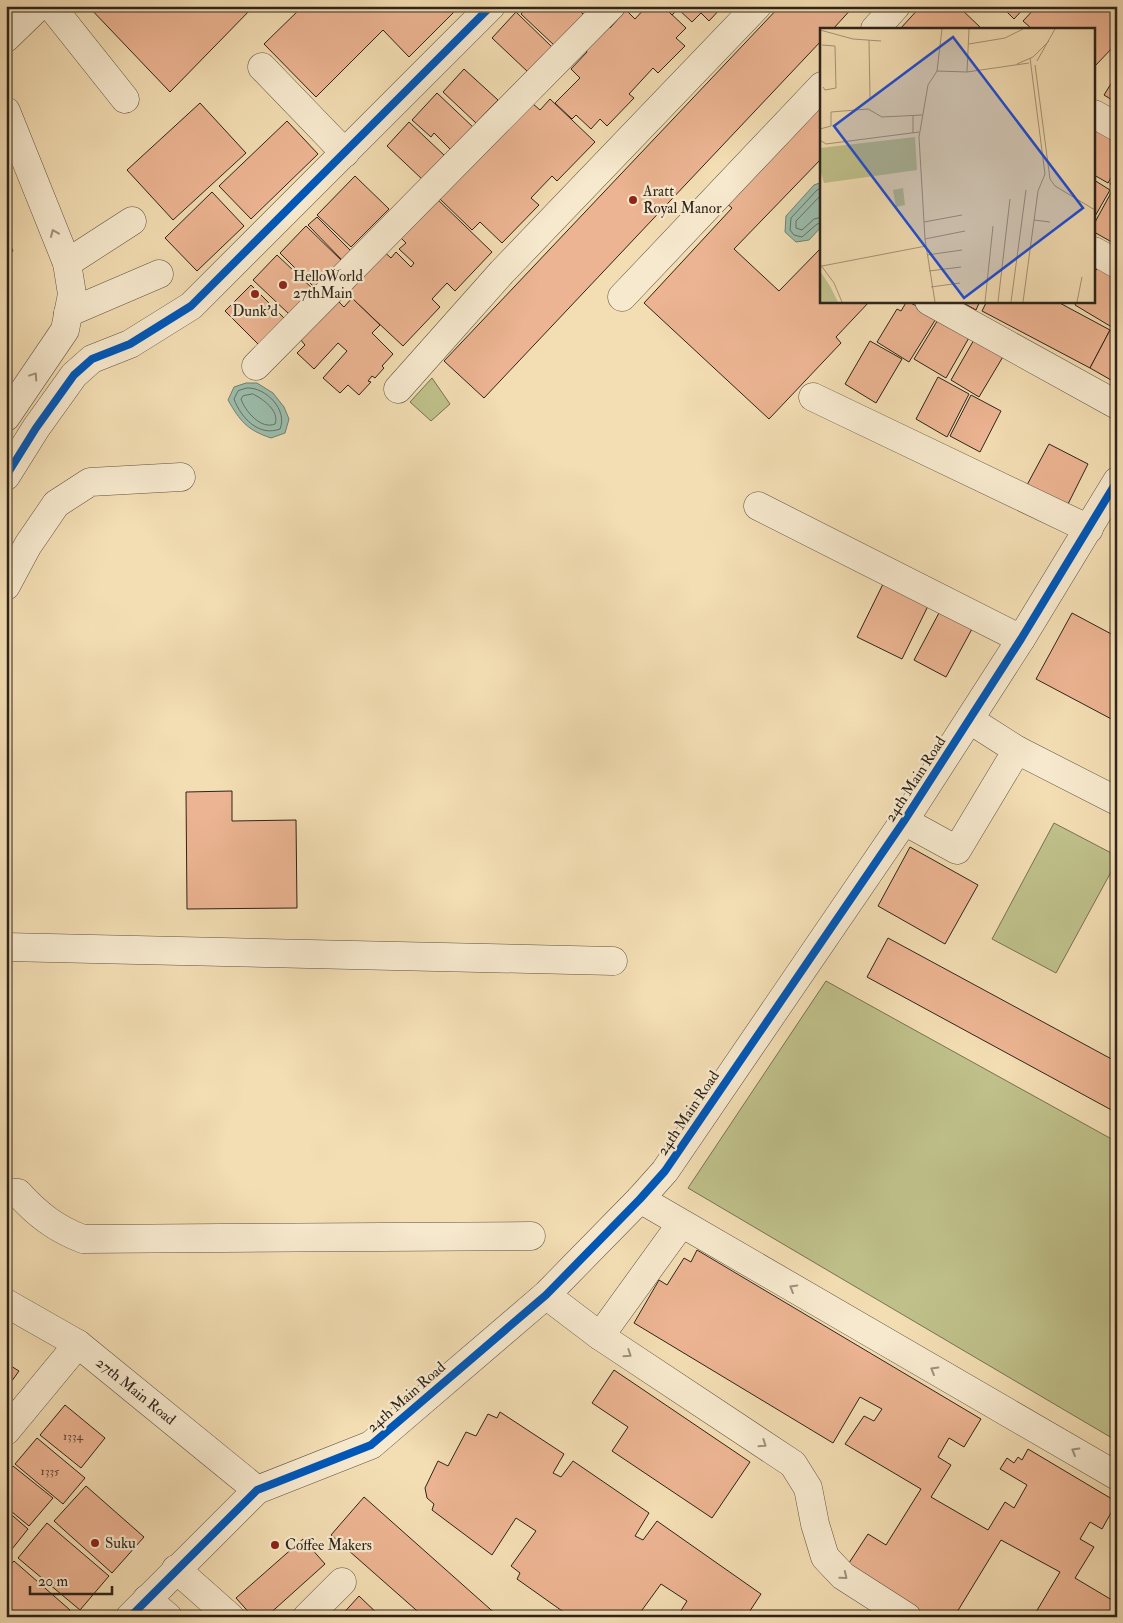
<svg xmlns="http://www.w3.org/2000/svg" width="1123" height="1623" font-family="'IM FELL Double Pica',serif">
<rect width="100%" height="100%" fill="#f3ddb3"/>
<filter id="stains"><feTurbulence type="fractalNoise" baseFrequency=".004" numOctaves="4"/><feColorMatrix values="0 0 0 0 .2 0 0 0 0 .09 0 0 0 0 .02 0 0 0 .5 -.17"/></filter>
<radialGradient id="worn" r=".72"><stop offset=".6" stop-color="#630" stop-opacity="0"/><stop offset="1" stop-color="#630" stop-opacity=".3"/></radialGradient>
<!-- green -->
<g fill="#bfc08a" stroke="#767252">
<path d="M432,378L450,404L431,421L410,402Z"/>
<path d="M1054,823L1117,856V861L1056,973L992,939Z"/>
<path d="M826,981L1117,1142V1441L688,1188Z"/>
</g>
<!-- water -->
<g fill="#9bbcab" stroke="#6f7f71">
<path d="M822,182V226L809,240L796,242L785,232L786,216L814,185Z"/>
<path d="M246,383H257L273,393L284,407L289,419L285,433L271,438C247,430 240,421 228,400L234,387Z"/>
</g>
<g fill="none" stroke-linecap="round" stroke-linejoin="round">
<!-- shore -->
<g stroke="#647063" stroke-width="1">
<path d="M822,188L817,190L791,218L790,230L794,235L802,237L817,224L822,223"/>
<path d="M822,194L796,221V228L802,230L814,219L822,217"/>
<path d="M247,388C266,387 288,410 280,429C259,437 241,418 234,399L238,391Z"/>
<path d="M253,394C263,399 280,411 275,424C261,430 245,411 241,399L243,396Z"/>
</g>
</g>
<!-- building -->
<g fill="#ecb492" stroke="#2e241b">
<path d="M88,6H254L170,92Z"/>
<path d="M303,6H460L409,57L383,30L316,97L264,44Z"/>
<path d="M528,6H575L584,15L555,46L521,14Z"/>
<path d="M647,6H663L686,28L676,38L685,46L658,73L653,68L629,94L634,98L607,126L600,119L591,129L576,115L572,119L555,103L580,78L571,69L587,52L584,48L607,24L610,28L626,10L635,19Z"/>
<path d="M663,6H723L709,21L701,13L692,22L678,9L672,15Z"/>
<path d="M780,6H854L833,29H822V40L484,398L444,361Z"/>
<path d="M921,6H958L982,29H900Z"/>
<path d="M1001,6H1026L1014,19Z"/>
<path d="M1037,6H1117V43L1094,67V29H1032L1023,21Z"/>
<path d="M516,12L552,47L528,72L492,38Z"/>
<path d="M464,69L498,100L476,123L443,92Z"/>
<path d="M1117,74V103L1104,95Z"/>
<path d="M437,93L474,128L452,151L434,133L431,137L412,120Z"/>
<path d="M550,99L595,142L557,181L552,176L531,198L539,205L502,243L480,222L472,230L440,199L532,103L540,110Z"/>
<path d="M822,101V158L734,249L779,291L822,247V301H870L836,337L841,343L769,419L644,303L732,208L726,203Z"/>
<path d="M200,103L246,153L173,220L127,170Z"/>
<path d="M287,121L318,154L251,219L219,186Z"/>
<path d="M409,122L445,156L423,180L387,146Z"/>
<path d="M1099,127L1117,137V168L1108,183L1094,175V135Z"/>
<path d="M1117,173V188L1110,184Z"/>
<path d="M355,176L389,209L351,247L317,215Z"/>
<path d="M1094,180L1110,190L1094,218Z"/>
<path d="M1112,191L1117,194V245L1094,232V224Z"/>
<path d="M212,192L244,226L197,271L165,238Z"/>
<path d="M434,196L492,252L455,291L447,283L432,299L440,307L403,346L343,290L381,249L391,258L396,252L411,267L414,263L399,249L406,243L395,232Z"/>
<path d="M317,217L351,251L342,260L308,225Z"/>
<path d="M306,226L341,260L314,287L280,253Z"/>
<path d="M6,235L13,251L6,254Z"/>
<path d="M277,255L313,289L289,314L253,280Z"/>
<path d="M1100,264L1117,274L1115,329L1075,305L1077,301H1094V273Z"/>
<path d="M251,285L286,320L260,346L225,311Z"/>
<path d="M335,298L344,307L352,298L380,325L372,333L393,354L382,366L384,368L375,378L372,376L368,381L371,382L359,395L348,385L340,393L323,378L347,351L338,343L314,369L297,353L305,345L300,339Z"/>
<path d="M907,301L937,317L909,362L877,342L897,309L901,311Z"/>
<path d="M960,301H980L976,310Z"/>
<path d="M987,301H1056L1110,330L1090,368L982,311Z"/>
<path d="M939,318L970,336L946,378L914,359Z"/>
<path d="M1110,330L1117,333V369L1111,380L1090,368Z"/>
<path d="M975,338L1004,355L979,397L951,380Z"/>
<path d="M870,341L902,359L876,403L845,384Z"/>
<path d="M938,377L969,394L947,437L916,419Z"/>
<path d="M971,395L1001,411L980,452L950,436Z"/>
<path d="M1049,444L1088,464L1067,506L1027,485Z"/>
<path d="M884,582L929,604L902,659L857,637Z"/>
<path d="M940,611L972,629L946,677L914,660Z"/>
<path d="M1072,613L1117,637V722L1036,679Z"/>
<path d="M232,791V821L296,820L297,908L187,909L186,792Z"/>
<path d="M910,847L978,885L945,944L878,906Z"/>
<path d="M888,938L1117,1062V1113L867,977Z"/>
<path d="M697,1250L981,1419L964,1447L949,1438L938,1457L951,1465L931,1497L988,1530L1005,1502L1014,1508L1027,1485L1000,1469L1007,1458L1014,1463L1018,1457L1022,1460L1028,1449L1117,1502L1102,1529L1090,1522L1080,1539L1094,1547L1075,1578L1117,1603V1617H1033L1060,1572L1001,1540L954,1617H928L847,1566L868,1534L886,1545L921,1489L845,1444L864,1416L874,1421L882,1409L860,1397L833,1443L634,1323L659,1280L667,1285L684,1258L691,1262Z"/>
<path d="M6,1363L19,1371L6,1389Z"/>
<path d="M614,1370L750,1462L712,1518L612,1451L628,1427L592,1403Z"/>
<path d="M65,1405L105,1438L81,1468L40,1435Z"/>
<path d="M500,1412L564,1454L553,1473L561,1477L573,1461L649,1513L635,1536L643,1540L657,1521L761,1594L746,1617H677L687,1601L661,1584L637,1617H563L565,1613L517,1579L520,1573L511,1566L536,1531L516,1518L492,1555L432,1510L434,1504L427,1498L425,1488L438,1461L448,1466L466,1432L476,1436L488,1414L497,1418Z"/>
<path d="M37,1438L85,1478L63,1504L15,1464Z"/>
<path d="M13,1466L53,1498L29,1526L6,1507V1474Z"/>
<path d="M86,1486L144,1537L112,1573L54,1521Z"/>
<path d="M364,1497L499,1617H424L331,1535Z"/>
<path d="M6,1510L28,1529L8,1554L6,1553Z"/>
<path d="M47,1523L109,1576L80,1610L18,1558Z"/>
<path d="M303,1539L325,1564L266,1617H253L236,1598Z"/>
<path d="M14,1561L70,1610L65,1617H12L6,1612V1570Z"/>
<path d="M359,1596L381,1617H340Z"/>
</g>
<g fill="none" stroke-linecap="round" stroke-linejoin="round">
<defs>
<g id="minor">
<path d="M51,6L125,99"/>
<path d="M875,29L896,6"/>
<path d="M6,38L39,6"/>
<path d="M262,67L345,153"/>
<path d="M6,111L67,263L72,294L65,330L6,417"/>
<path d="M1094,114L1117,127"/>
<path d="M1094,251L1117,264"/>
<path d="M67,263L132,221"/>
<path d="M622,297L822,86"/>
<path d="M929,301L1117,405"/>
<path d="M68,313L159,274"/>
<path d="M256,366L611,6"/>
<path d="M398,389L502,272L757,6"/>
<path d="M813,397L1089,529"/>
<path d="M6,476L36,428L74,375L92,359L130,344L191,306L491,6"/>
<path d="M758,506L1021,639"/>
<path d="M6,586L28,545L56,504L90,482L181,477"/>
<path d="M970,720L1017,750L1117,801"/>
<path d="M904,821L957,850L1017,750"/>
<path d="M6,947L613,961"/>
<path d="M6,1192L18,1193C37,1214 56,1229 83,1239L531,1236"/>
<path d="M640,1199L1117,1476"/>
<path d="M546,1295L600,1336L793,1464L808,1488L815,1524L825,1557L843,1576L907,1617"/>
<path d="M6,1303L78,1344L257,1490"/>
<path d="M600,1336L681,1224"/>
<path d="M6,1431L78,1344"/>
<path d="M176,1569L230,1617"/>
<path d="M147,1599L168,1617"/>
<path d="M130,1617L257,1490L371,1445L546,1295L640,1199L665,1171L904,821L1021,639L1117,481"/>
<path d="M307,1617L342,1582"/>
</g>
</defs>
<!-- minor casing -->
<use href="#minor" stroke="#5f5241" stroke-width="29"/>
<!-- minor -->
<use href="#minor" stroke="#f7e9ce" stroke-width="28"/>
<defs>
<g id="cycleway">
<path d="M6,476L36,428L74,375L92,359L130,344L191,306L491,6"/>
<path d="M130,1617L257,1490L371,1445L546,1295L640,1199L665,1171L904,821L1021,639L1117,481"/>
</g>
</defs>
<!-- cycleway casing -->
<use href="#cycleway" stroke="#f7e9ce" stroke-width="11"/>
<!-- cycleway -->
<use href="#cycleway" stroke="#0057b8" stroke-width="8"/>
</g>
<!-- one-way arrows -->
<defs><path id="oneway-chevron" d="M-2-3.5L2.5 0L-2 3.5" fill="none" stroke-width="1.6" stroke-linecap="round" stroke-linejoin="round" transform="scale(1.25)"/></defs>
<g stroke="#9d907d">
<use href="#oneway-chevron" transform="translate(54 233) rotate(-113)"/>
<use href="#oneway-chevron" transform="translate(34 376) rotate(-56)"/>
<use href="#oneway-chevron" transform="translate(793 1288) rotate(-150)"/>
<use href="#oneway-chevron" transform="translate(628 1354) rotate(34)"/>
<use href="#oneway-chevron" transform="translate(934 1370) rotate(-150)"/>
<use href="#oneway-chevron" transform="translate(763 1444) rotate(34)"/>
<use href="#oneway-chevron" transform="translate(1075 1451) rotate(-150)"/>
<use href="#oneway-chevron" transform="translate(844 1576) rotate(39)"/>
</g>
<!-- markers -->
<g fill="#8f2418" stroke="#f7e9ce" stroke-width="2">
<circle cx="633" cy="200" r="5"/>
<circle cx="283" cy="285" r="5"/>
<circle cx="255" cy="294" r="5"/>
<circle cx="95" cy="1543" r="5"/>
<circle cx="275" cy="1545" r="5"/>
</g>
<g text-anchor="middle" stroke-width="4.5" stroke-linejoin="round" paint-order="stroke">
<!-- number labels -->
<g font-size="12" fill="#5e4839">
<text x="73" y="1440">1334</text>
<text x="50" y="1475">1335</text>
</g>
<!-- poi labels -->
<g font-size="15" fill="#2e241b" stroke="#f7e9ce" text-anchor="start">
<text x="643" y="196">Aratt<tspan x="643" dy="17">Royal Manor</tspan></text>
<text x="293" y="281">HelloWorld<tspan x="293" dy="17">27thMain</tspan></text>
<text x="255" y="316" text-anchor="middle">Dunk'd</text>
<text x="105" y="1548">Suku</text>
<text x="285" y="1550">Coffee Makers</text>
</g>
<!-- street labels -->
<g font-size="15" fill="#2e241b" stroke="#f7e9ce">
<text transform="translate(915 779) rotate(-57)" y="5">24th Main Road</text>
<text transform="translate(688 1113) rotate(-56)" y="5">24th Main Road</text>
<text transform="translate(136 1391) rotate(39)" y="5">27th Main Road</text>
<text transform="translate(406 1397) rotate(-41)" y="5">24th Main Road</text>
</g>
</g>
<!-- overview -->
<g transform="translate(820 28)">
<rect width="275" height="275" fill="#f3ddb3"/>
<path d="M95,109L97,142L4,155L0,141V120ZM83,160L85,177L76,179L73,162ZM0,243L10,258L18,274H1Z" fill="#bfc08a"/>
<path fill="none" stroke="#a49376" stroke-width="1" d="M0,2L33,11L61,13M49,12L50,70M149,16L185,10L203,1M2,17L15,18L16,60L5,62L3,59M217,33L235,1M197,36L213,29L229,13M215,37L230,151L235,158L275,182M117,43L147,44L209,35M147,44L149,1M93,87V105M0,101L11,98V84L48,81L62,89L102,87M0,105V112L6,116L99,104M214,192L230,194M104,194L142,187M105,211L145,203M107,227L142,222M0,236L14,255L22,274M2,238L106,218M109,243L141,239M111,259L140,255M115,274L105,211L99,109L108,57L117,43L122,1M165,274L173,198M178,274L190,171M191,274L206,162M203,274L218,163L225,146L210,30M257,274L262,249"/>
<path fill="#1d4ed8" fill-opacity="0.15" stroke="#1d4ed8" stroke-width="2.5" d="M133,9L263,180L144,270L14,98Z"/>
<rect width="275" height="275" fill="none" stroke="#2e241b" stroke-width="2.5"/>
</g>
<!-- margin -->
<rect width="1123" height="1623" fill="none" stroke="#f3ddb3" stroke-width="25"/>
<rect x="8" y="8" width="1108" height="1608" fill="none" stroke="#2e241b" stroke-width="2.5"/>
<rect x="12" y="12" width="1098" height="1598" fill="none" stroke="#2e241b"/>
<!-- scale -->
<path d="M30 1586v8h82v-8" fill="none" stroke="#2e241b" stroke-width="2.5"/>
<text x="38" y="1586" font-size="15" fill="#2e241b" stroke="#f7e9ce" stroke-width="4" paint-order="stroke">20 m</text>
<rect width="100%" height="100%" filter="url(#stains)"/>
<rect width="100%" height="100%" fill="url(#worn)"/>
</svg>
